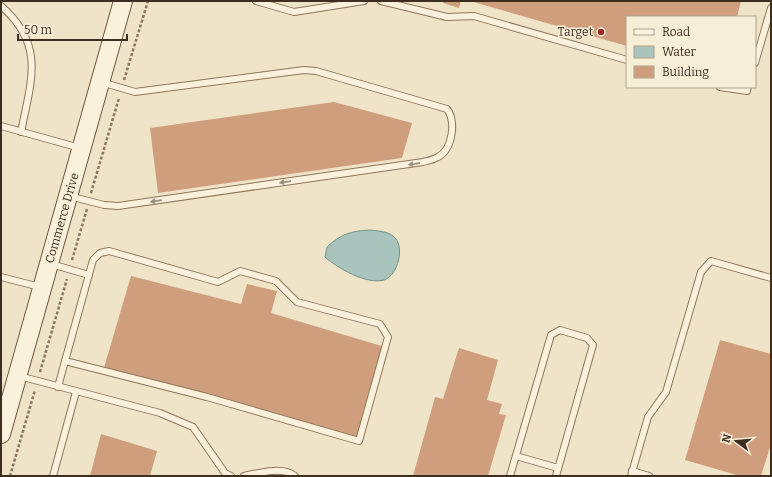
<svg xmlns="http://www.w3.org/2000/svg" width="772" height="477" font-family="Bitter,serif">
<rect width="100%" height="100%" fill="#f0e4c8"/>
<!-- water -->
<path fill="#a9c4bc" stroke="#6f938a" d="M370,230C377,231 387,231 393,236C406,245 398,276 384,280C367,285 337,268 325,257L327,247C341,234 351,231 370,230Z"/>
<!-- building -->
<g fill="#cf9f7d">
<path d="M444,1H461L459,8L443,3Z"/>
<path d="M470,1H741L737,17H627V46Z"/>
<path d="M334,102L412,123L402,158L158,193L150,128Z"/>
<path d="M131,276L241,304L247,284L277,291L271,313L385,347L359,441L103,371Z"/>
<path d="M720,340L771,354V444L761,476H740L685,460Z"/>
<path d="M459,348L498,360L487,400L502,404L499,414L506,415L488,476H413L435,397L443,399Z"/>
<path d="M101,434L157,451L150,476H90Z"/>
</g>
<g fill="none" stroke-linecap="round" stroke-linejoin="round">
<defs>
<g id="lane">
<path d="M256,1L294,12L364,1"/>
<path d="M381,1L447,17L474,16L627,60"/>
<path d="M1,6C46,45 31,81 21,132"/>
<path d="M755,63L771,8"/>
<path d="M720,87L747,91L748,87"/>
<path d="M1,126L80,148"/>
<path d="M69,196L104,205L118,206L423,162C427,161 433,160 438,157C453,149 456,121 447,109L316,71L304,70L135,92L101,82"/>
<path d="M109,251L218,282L240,271L276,281L297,302L380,324L388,337L359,441L207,397L65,361L93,260L100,253Z"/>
<path d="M51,264L89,275"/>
<path d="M1,277L40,287"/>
<path d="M19,376L160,413L193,427L225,473L231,476"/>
<path d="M58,387L65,361"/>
<path d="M516,456L558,468"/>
<path d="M632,471L649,476"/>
<path d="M53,476L76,392"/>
<path d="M244,476C258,473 283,466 295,476"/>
<path d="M510,476L551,335L560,330L587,338L593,345L556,476"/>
<path d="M631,476L648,417L666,392L701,272L711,261L771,278"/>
</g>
<path id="secondary" d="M1,434L123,1"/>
</defs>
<!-- lane casing -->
<use href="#lane" stroke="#8d765c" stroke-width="8"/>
<!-- secondary casing -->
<use href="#secondary" stroke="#6f573f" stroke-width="20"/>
<!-- path -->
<g stroke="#8d765c" stroke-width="2.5" stroke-dasharray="3 2" stroke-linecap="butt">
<path d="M124,80L148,1"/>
<path d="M91,193L119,98"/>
<path d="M72,260L87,209"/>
<path d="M40,372L67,279"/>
<path d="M10,476L35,390"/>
</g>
<!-- lane -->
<use href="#lane" stroke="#faf1dc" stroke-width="6"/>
<!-- secondary -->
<use href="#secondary" stroke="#faf1dc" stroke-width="18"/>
</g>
<!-- one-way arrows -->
<defs><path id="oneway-solid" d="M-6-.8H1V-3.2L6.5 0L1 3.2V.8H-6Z"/></defs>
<g fill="#9c907e">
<use href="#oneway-solid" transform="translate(414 164) rotate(172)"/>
<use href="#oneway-solid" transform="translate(285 182) rotate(172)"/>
<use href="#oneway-solid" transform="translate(156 201) rotate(172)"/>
</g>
<!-- markers -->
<circle fill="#9e2a2b" stroke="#f7eed8" stroke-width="1.5" cx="601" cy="32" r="4"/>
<g text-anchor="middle" stroke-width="3" stroke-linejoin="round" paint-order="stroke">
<!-- poi labels -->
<g font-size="12" fill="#3d2e20" stroke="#f7eed8" text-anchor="end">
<text x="593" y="36">Target</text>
</g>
<!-- street labels -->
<g font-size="12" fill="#3d2e20" stroke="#f7eed8">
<text transform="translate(62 218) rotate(-74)" y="4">Commerce Drive</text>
</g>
</g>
<!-- border -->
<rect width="772" height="477" fill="none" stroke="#3d2e20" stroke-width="4"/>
<!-- legend -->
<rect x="626" y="16" width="130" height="72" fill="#f7eed8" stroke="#ada18e"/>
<rect x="634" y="29" width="20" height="6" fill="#faf1dc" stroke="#ada18e"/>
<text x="662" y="36" font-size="12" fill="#3d2e20">Road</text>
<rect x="634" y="46" width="20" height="12" fill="#a9c4bc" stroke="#ada18e"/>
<text x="662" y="56" font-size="12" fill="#3d2e20">Water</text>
<rect x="634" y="66" width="20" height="12" fill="#cf9f7d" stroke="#ada18e"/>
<text x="662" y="76" font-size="12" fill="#3d2e20">Building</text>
<!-- north arrow -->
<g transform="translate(736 441) rotate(286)" stroke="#f7eed8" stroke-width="3" paint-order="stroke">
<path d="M0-3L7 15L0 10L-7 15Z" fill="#3d2e20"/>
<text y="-6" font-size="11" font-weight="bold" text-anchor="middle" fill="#3d2e20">N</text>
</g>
<!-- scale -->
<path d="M18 34v6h109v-6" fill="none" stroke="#3d2e20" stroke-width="2"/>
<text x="24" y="34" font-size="12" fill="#3d2e20" stroke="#f7eed8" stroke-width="3" paint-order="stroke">50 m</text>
</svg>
